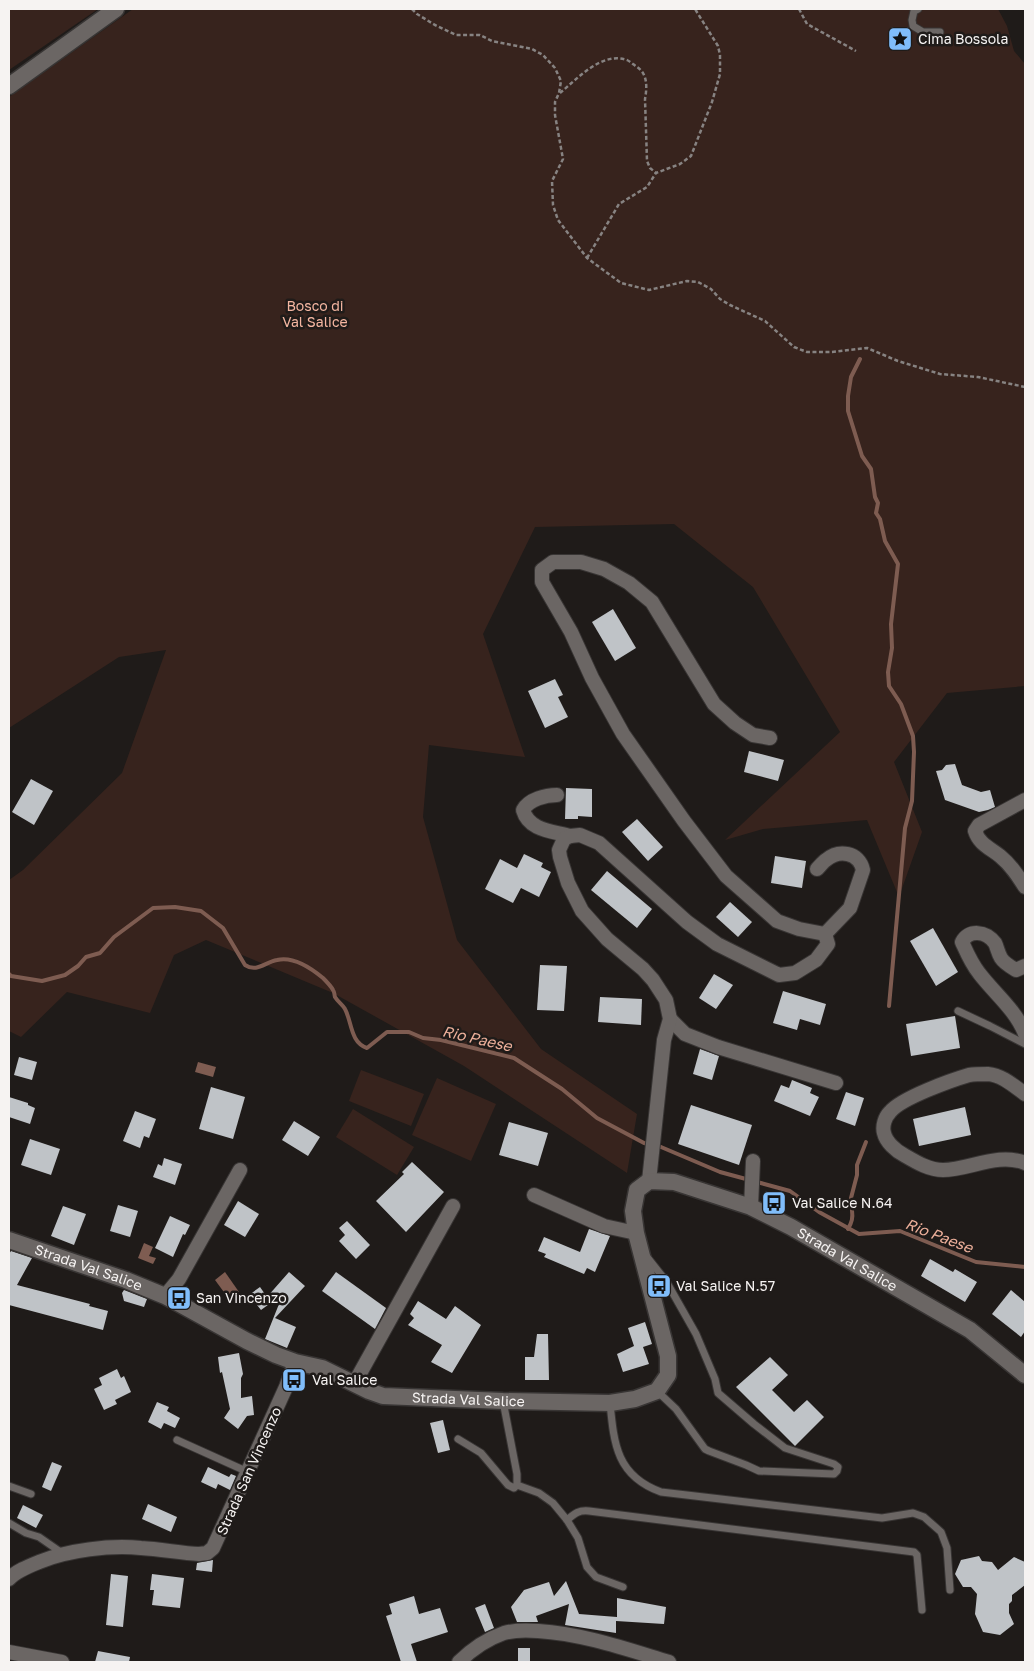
<svg xmlns="http://www.w3.org/2000/svg" width="1034" height="1671" font-family="'Golos Text',sans-serif">
<rect width="100%" height="100%" fill="#1f1b19"/>
<!-- green -->
<g fill="#37231d">
<path d="M9,9H98L9,70Z"/>
<path d="M133,9H998L1007,26L1014,51L1025,64V686L947,693L894,762L922,832L899,897L867,820L763,829L725,840L840,732L753,587L674,524L535,527L483,634L525,757L429,745L423,817L457,940L541,1049L637,1114L627,1173L464,1066L333,993L206,940L174,955L150,1013L67,992L21,1037L9,1031V880L23,870L122,773L166,650L119,657L9,728V97Z"/>
<path d="M361,1070L424,1094L411,1126L349,1101Z"/>
<path d="M437,1078L496,1104L471,1161L412,1135Z"/>
<path d="M353,1109L414,1147L397,1175L336,1137Z"/>
</g>
<!-- water -->
<g fill="#7e5c51">
<path d="M198,1062L216,1067L213,1077L195,1072Z"/>
<path d="M144,1243L153,1247L149,1256L156,1258L153,1264L138,1258Z"/>
<path d="M225,1272L239,1292L229,1299L215,1280Z"/>
</g>
<g fill="none" stroke-linecap="round" stroke-linejoin="round">
<!-- stream -->
<g stroke="#7e5c51" stroke-width="4">
<path d="M860,359L851,377L848,396V411L862,456L871,469L875,497L878,503L876,513L880,519L885,541L898,564L891,624L892,648L888,672L889,686L901,704L913,736L914,752L912,801L905,828L889,1006"/>
<path d="M9,974L11,976L42,981L65,975L78,966L86,957L100,953L114,937L153,908L175,907L201,911L223,928L245,965C257,973 265,962 277,960C293,956 311,968 323,978C326,981 331,986 333,990C335,993 334,994 335,997C338,1002 343,1005 345,1009C352,1022 350,1042 367,1048L387,1032H409L423,1038L441,1040L514,1058L562,1089L597,1118L644,1143L661,1147L720,1172L790,1191L819,1212L859,1234L900,1231L976,1262L1025,1267"/>
<path d="M848,1229C852,1222 853,1218 852,1210C855,1205 854,1202 851,1198L857,1175V1165L866,1142"/>
</g>
</g>
<!-- building -->
<g fill="#bfc3c7">
<path d="M613,609L636,648L615,661L592,622Z"/>
<path d="M555,679L563,695L558,697L568,717L545,728L528,691Z"/>
<path d="M749,751L784,760L778,781L744,772Z"/>
<path d="M955,764L962,785L981,792L990,790L995,807L988,810L979,812L945,800L936,771L942,770L946,765Z"/>
<path d="M31,779L53,791L34,825L12,812Z"/>
<path d="M566,788L592,789V817L578,816V819H565Z"/>
<path d="M637,819L663,847L648,861L622,832Z"/>
<path d="M524,854L543,863L541,867L551,872L539,897L521,888L513,903L485,889L500,859L517,868Z"/>
<path d="M775,856L806,861L802,888L771,883Z"/>
<path d="M607,871L652,909L637,928L591,890Z"/>
<path d="M730,902L752,922L738,937L716,917Z"/>
<path d="M933,928L958,972L936,986L910,941Z"/>
<path d="M540,965L567,966L564,1011L537,1010Z"/>
<path d="M714,974L733,985L716,1009L699,998Z"/>
<path d="M783,991L826,1004L820,1025L800,1019L797,1030L773,1023Z"/>
<path d="M600,997L642,999L641,1025L598,1022Z"/>
<path d="M955,1016L960,1048L911,1056L906,1024Z"/>
<path d="M700,1049L719,1056L712,1080L693,1074Z"/>
<path d="M19,1057L37,1062L32,1080L14,1075Z"/>
<path d="M792,1080L812,1088L810,1093L819,1097L810,1116L774,1101L781,1085L789,1088Z"/>
<path d="M211,1087L245,1097L233,1139L199,1129Z"/>
<path d="M846,1092L864,1098L855,1126L836,1119Z"/>
<path d="M9,1097L28,1103V1105L35,1108L30,1124L9,1117Z"/>
<path d="M691,1105L752,1125L739,1165L678,1144Z"/>
<path d="M965,1107L971,1135L919,1146L913,1119Z"/>
<path d="M135,1111L156,1119L149,1138L144,1136L140,1148L123,1141Z"/>
<path d="M294,1121L320,1137L308,1156L282,1140Z"/>
<path d="M509,1122L548,1133L538,1166L499,1155Z"/>
<path d="M30,1139L60,1149L51,1175L21,1165Z"/>
<path d="M164,1158L182,1164L175,1185L153,1177L158,1164L162,1166Z"/>
<path d="M412,1162L444,1192L406,1232L376,1201L404,1174L402,1172Z"/>
<path d="M238,1201L259,1214L245,1237L224,1225Z"/>
<path d="M118,1205L138,1211L130,1237L110,1231Z"/>
<path d="M63,1206L86,1214L74,1245L51,1236Z"/>
<path d="M170,1216L190,1225L185,1235L183,1234L173,1257L155,1248Z"/>
<path d="M347,1221L370,1245L356,1259L339,1241L345,1235L339,1228Z"/>
<path d="M589,1229L610,1236L595,1272L587,1268L584,1274L544,1257L546,1254L538,1251L544,1237L580,1252Z"/>
<path d="M11,1251L32,1258L17,1285L90,1304L89,1306L108,1311L103,1330L9,1305V1254Z"/>
<path d="M930,1259L953,1272L955,1269L977,1282L965,1302L921,1276Z"/>
<path d="M289,1272L305,1286L275,1318L296,1327L287,1348L265,1339L283,1294L261,1310L249,1295L260,1287L267,1297Z"/>
<path d="M336,1272L386,1308L375,1329L322,1291Z"/>
<path d="M124,1290L147,1299L144,1307L124,1301L122,1293Z"/>
<path d="M1011,1290L1025,1302V1331L1021,1337L992,1314Z"/>
<path d="M418,1301L446,1319L455,1306L481,1325L452,1373L431,1362L442,1345L408,1325L414,1318L410,1314Z"/>
<path d="M645,1322L652,1344L643,1347L649,1364L623,1372L617,1354L634,1346L628,1328Z"/>
<path d="M537,1334H548L549,1380H525V1357H534Z"/>
<path d="M239,1353L243,1374L241,1378V1398L252,1396L254,1415L247,1416L238,1429L224,1418L230,1409L222,1372L220,1373L218,1357Z"/>
<path d="M770,1357L788,1375L772,1390L794,1412L807,1400L824,1417L795,1446L736,1387Z"/>
<path d="M117,1369L121,1378L124,1376L131,1392L115,1400L117,1404L104,1410L94,1389L102,1385L99,1378Z"/>
<path d="M157,1402L169,1407L167,1411L180,1418L175,1428L164,1423L161,1429L148,1422Z"/>
<path d="M443,1420L450,1450L438,1453L430,1423Z"/>
<path d="M52,1462L62,1466L51,1491L42,1487Z"/>
<path d="M208,1467L229,1477L231,1474L236,1476L230,1490L218,1484L216,1489L201,1482Z"/>
<path d="M148,1504L177,1517L171,1532L142,1519Z"/>
<path d="M23,1505L43,1515L36,1528L17,1518Z"/>
<path d="M979,1556L982,1561L992,1562L998,1570L1014,1557L1025,1562V1585L1012,1595V1601L1009,1604V1613L1014,1624L1000,1635L983,1632L975,1614L977,1594L971,1587H963L955,1574L961,1560Z"/>
<path d="M213,1560L212,1572L196,1570L197,1563Z"/>
<path d="M111,1574L128,1576L123,1627L106,1625Z"/>
<path d="M152,1574L184,1578L180,1608L152,1605L154,1590H150Z"/>
<path d="M566,1581L579,1614L617,1617V1598L666,1607L664,1624L616,1621V1633L565,1625L569,1604L536,1616L538,1622H517L511,1607L524,1590L549,1582L554,1596Z"/>
<path d="M414,1596L419,1614L440,1608L448,1632L411,1644L417,1662H401L386,1616L392,1614L389,1604Z"/>
<path d="M485,1604L494,1628L485,1632L475,1608Z"/>
<rect x="518" y="1648" width="12" height="14"/>
<path d="M98,1651L130,1657L129,1662H95Z"/>
</g>
<g fill="none" stroke-linecap="round" stroke-linejoin="round">
<defs>
<g id="service">
<path d="M918,9L914,11L912,20L913,26L923,32H940"/>
<path d="M958,1011L990,1026L1025,1044"/>
<path d="M647,1257L666,1281L696,1334L715,1379L718,1393L754,1424L785,1448L834,1464L838,1467L837,1471L834,1474L759,1471L746,1465L709,1451L705,1449L676,1409L657,1391"/>
<path d="M503,1401L517,1474V1485L539,1493L553,1503L567,1520L578,1538L587,1567L596,1577L623,1587"/>
<path d="M610,1403C614,1445 617,1476 661,1492L882,1518L913,1513L924,1517L941,1532L947,1548L950,1590"/>
<path d="M458,1439L481,1453L508,1485L514,1488L517,1485"/>
<path d="M177,1440L248,1472"/>
<path d="M9,1486L31,1494"/>
<path d="M567,1520C575,1513 579,1510 589,1511L914,1552L917,1555L922,1610"/>
<path d="M9,1523L26,1533L39,1537L62,1553"/>
</g>
<g id="minor">
<path d="M557,795C546,795 529,799 523,810C529,831 553,831 570,836"/>
<path d="M1025,800L979,825L975,831C979,844 990,848 1000,856C1011,865 1018,876 1025,887"/>
<path d="M817,869C820,866 823,862 826,860C839,849 859,852 863,870L850,908L825,934"/>
<path d="M1025,966L1016,970C1011,967 1004,963 1001,958C998,953 997,947 995,943C986,931 969,929 962,942C967,953 971,963 979,973C994,993 1016,1010 1025,1034"/>
<path d="M670,1019L685,1034L718,1047L836,1083"/>
<path d="M1025,1094C1014,1086 1002,1075 988,1074C983,1074 975,1074 969,1075C952,1080 901,1098 890,1112C885,1117 882,1126 884,1133C886,1142 896,1151 904,1155C916,1162 929,1170 943,1170C969,1170 998,1152 1025,1163"/>
<path d="M649,1181L664,1040L670,1019L666,1000L653,980L643,969L607,939L582,911L568,883L560,857L559,850L564,839L570,836L580,835L599,843L687,922L717,944L779,975L795,973L816,960L828,944L825,934L799,929L777,921L726,876L684,821L623,734L592,678L571,632L542,582V570L553,562H581L604,569L629,583L652,602L714,704L735,723L753,735L770,738"/>
<path d="M534,1195L604,1226L636,1233"/>
<path d="M751,1207L753,1161"/>
<path d="M165,1296L179,1279L240,1170"/>
<path d="M354,1384L453,1206"/>
<path d="M9,1579C16,1571 29,1566 39,1562C68,1550 110,1545 141,1548C161,1549 180,1553 199,1554L207,1553L213,1548L286,1387L295,1362"/>
<path d="M9,1652L62,1662"/>
<path d="M459,1662C471,1650 487,1639 504,1633C515,1630 526,1630 538,1631C584,1634 626,1649 669,1662"/>
</g>
<g id="tertiary">
<path d="M9,86L116,9"/>
<path id="s1" d="M9,1240L126,1280L165,1296L247,1341L276,1355L295,1362L322,1368L369,1391L383,1396L503,1401L610,1403L635,1399L657,1391L668,1375V1356L636,1233L633,1211L637,1190L649,1181L674,1182L751,1207L791,1227L970,1330L1025,1375"/>
</g>
</defs>
<!-- service casing -->
<use href="#service" stroke="#383534" stroke-width="9"/>
<!-- minor casing -->
<use href="#minor" stroke="#383534" stroke-width="16"/>
<!-- tertiary casing -->
<use href="#tertiary" stroke="#383534" stroke-width="19"/>
<!-- path -->
<g stroke="#878382" stroke-width="2.5" stroke-dasharray="4 2.5" stroke-linecap="butt">
<path d="M412,9L417,14L435,25L456,35H480L492,41L532,49L543,55L555,68L561,81L559,93L555,102V115L563,159L552,181L553,205L558,220L587,258L621,283L649,290L687,281L698,282L711,289L720,299L730,305L765,321L794,347L807,352H832L867,348L898,361L940,374L978,377L1025,387"/>
<path d="M799,9L807,24L856,51"/>
<path d="M560,93C577,79 602,51 627,60C631,62 634,65 637,67C648,74 647,88 645,99L647,161L650,168L656,173"/>
<path d="M587,258L619,204L647,187L656,173L680,164L691,156L712,102L720,74V55L718,46L695,9"/>
</g>
<!-- service -->
<use href="#service" stroke="#6b6664" stroke-width="7"/>
<!-- minor -->
<use href="#minor" stroke="#6b6664" stroke-width="14"/>
<!-- tertiary -->
<use href="#tertiary" stroke="#6b6664" stroke-width="16"/>
</g>
<!-- icons -->
<defs>
<symbol id="sight-square" viewBox="-11 -11 22 22"><rect x="-9" y="-9" width="18" height="18" rx="4" fill="#80bdfa" stroke="#1f1b19"/><path d="M0-6L1.8-2.2L6-1.7L2.9 1.2L3.7 5.4L0 3.3L-3.7 5.4L-2.9 1.2L-6-1.7L-1.8-2.2Z" fill="#111"/></symbol>
<symbol id="bus-square" viewBox="-11 -11 22 22"><rect x="-9" y="-9" width="18" height="18" rx="4" fill="#80bdfa" stroke="#1f1b19"/><path d="M-5-6H5V4H4V6H2V4H-2V6H-4V4H-5ZM-3.5-4V0h7V-4ZM-3.5 1.2v1.5H-2V1.2ZM2 1.2v1.5H3.5V1.2Z" fill="#111"/></symbol>
</defs>
<g fill-rule="evenodd">
<use href="#sight-square" x="886" y="25" width="28" height="28"/>
<use href="#bus-square" x="760" y="1189" width="28" height="28"/>
<use href="#bus-square" x="645" y="1272" width="28" height="28"/>
<use href="#bus-square" x="165" y="1284" width="28" height="28"/>
<use href="#bus-square" x="280" y="1366" width="28" height="28"/>
</g>
<g text-anchor="middle" stroke-width="5" stroke-linejoin="round" paint-order="stroke">
<!-- poi labels -->
<g font-size="14" fill="#f6f3f2" stroke="#1f1b19" text-anchor="start">
<text x="918" y="44">Cima Bossola</text>
<text x="792" y="1208">Val Salice N.64</text>
<text x="676" y="1291">Val Salice N.57</text>
<text x="196" y="1303">San Vincenzo</text>
<text x="312" y="1385">Val Salice</text>
</g>
<!-- park labels -->
<g font-size="14" fill="#f4b6a1" stroke="#1f1b19">
<text x="315" y="311">Bosco di<tspan x="315" dy="16">Val Salice</tspan></text>
</g>
<!-- street labels -->
<g font-size="14" fill="#f6f3f2" stroke="#1f1b19">
<text dy="5" stroke="none"><textPath href="#s1" startOffset="1122">Strada Val Salice</textPath></text>
<text dy="5" stroke="none"><textPath href="#s1" startOffset="84">Strada Val Salice</textPath></text>
<text dy="5" stroke="none"><textPath href="#s1" startOffset="492">Strada Val Salice</textPath></text>
<text transform="translate(249 1471) rotate(-66)" y="5">Strada San Vincenzo</text>
</g>
<!-- water labels -->
<g font-size="15" font-style="italic" fill="#ecaf9a" stroke="#1f1b19">
<text transform="translate(477 1039) rotate(13)" y="5">Rio Paese</text>
<text transform="translate(939 1236) rotate(21)" y="5">Rio Paese</text>
</g>
</g>
<!-- border -->
<rect width="1034" height="1671" fill="none" stroke="#f6f3f2" stroke-width="20"/>
</svg>
